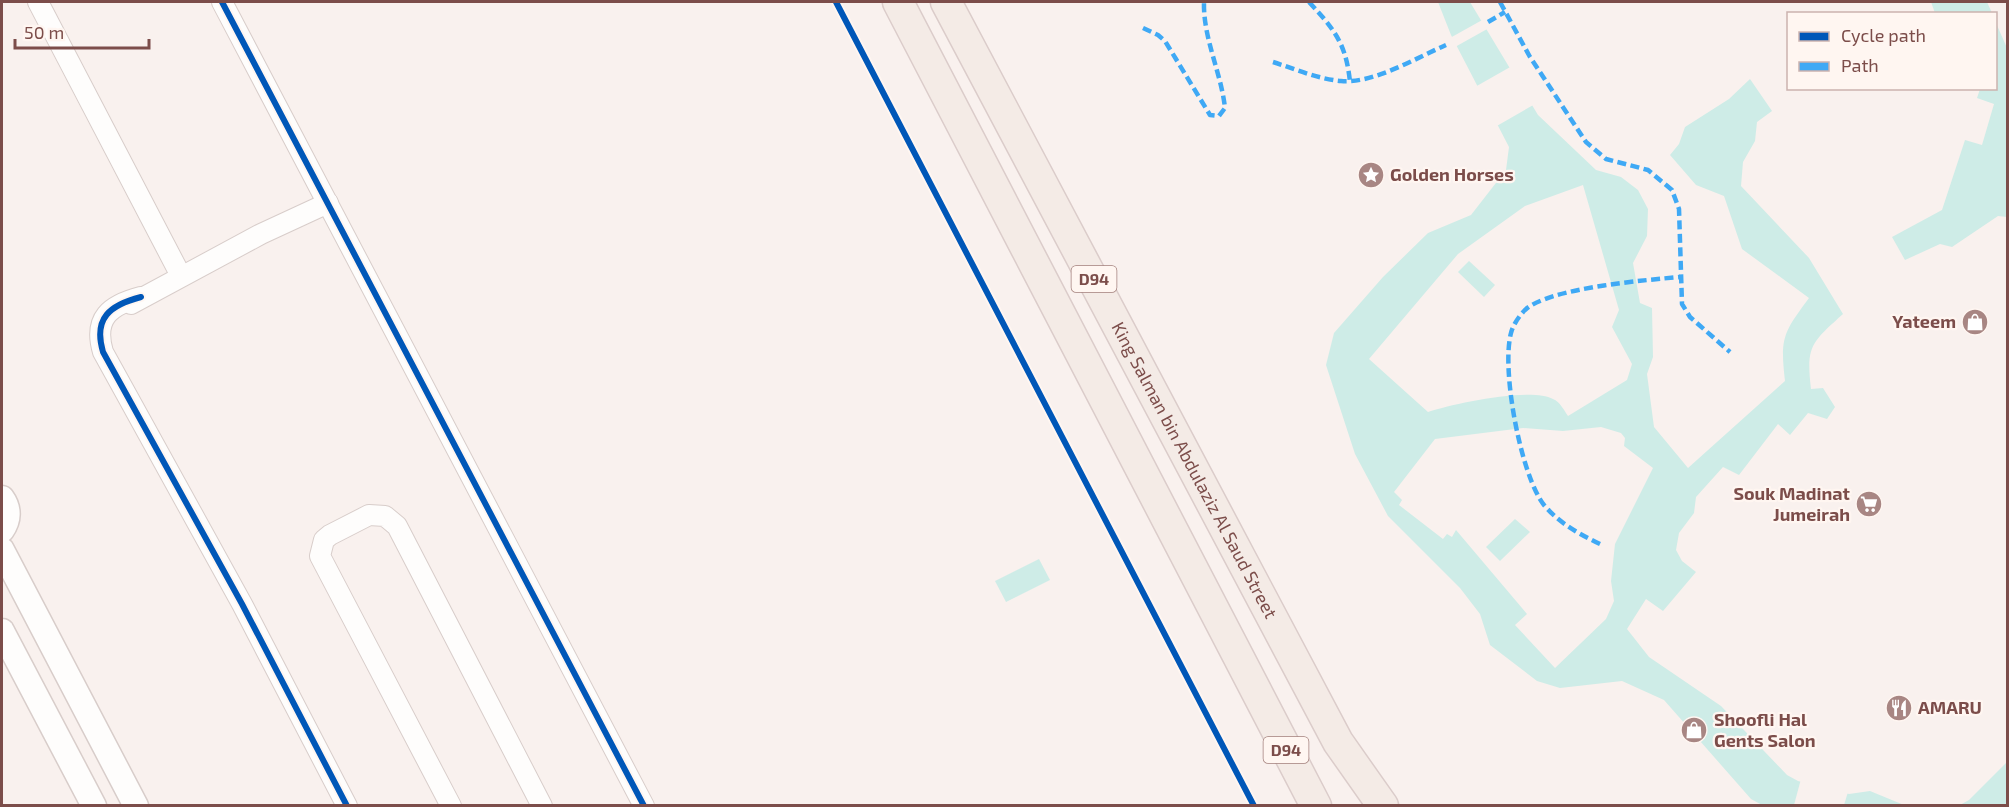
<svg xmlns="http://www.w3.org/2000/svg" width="2009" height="807" font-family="'Exo 2',sans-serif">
<rect width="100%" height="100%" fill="#f9f1ee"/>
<!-- water -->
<g fill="#ceece7" fill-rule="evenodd">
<path d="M1438,2H1470L1538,115L1596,170L1621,177L1638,190L1648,209L1647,236L1633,263L1640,303L1652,308L1653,357L1647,374L1654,427L1688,468L1785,381C1780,338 1783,333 1809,298L1742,249L1724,196L1696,185L1670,155L1679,144L1685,127L1729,99L1750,79L1772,111L1757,122L1755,141L1743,162L1741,186L1809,258L1843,314C1811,343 1806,346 1811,389L1823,388L1835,407L1827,419L1808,413L1790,435L1778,424L1739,475L1723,467L1696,497L1694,513L1679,533L1676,550L1682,561L1696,572L1663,611L1646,599L1627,629L1649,657L1721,706L1787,775L1798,781L1849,794L1870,791L1904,805H1762L1751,799L1664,700L1622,681L1560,688L1537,681L1490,645L1480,614L1460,588L1388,516L1355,454L1326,365L1334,333L1383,277L1428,233L1471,215L1506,170L1509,147L1451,35ZM1583,185L1619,310L1612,327L1632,364L1627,380L1568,416C1564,410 1560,402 1553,399C1530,387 1453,404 1428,412L1369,359L1458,254L1525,206ZM1601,427L1621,433L1625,438L1624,446L1653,468L1615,544L1611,581L1614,601L1606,619L1555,668L1515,625L1527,614L1456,530L1452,537L1447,534L1443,539L1399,505L1402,500L1394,492L1435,439L1523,428L1563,431Z"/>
<path d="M1931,2H1987L1992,13H1935Z"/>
<path d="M1996,23L2007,48V217L1998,216L1952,247L1940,244L1905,260L1892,237L1942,210L1965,140L1982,145L1994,104L1977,98L1980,89L1996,88Z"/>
<path d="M1469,261L1495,285L1484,297L1458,272Z"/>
<path d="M1515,519L1530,532L1500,561L1486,547Z"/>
<path d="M1039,559L1050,580L1006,602L995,581Z"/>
<path d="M2007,762V805H1960L1969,800Z"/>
</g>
<!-- pier -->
<g fill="#f9f1ee">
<path d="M1484,19L1489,28L1455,47L1450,38Z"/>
<path d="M1512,66L1535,104L1495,127L1475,87Z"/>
<path d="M1801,779L1848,792L1844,805H1794Z"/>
</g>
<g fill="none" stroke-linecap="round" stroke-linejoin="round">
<defs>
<g id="minor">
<path d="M38,2L181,276"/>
<path d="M222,2L644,806"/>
<path d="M141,297C110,305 93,318 103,352L242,604L347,806"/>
<path d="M131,304L261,234L328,203"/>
<path d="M451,806L320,556L324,540L330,535L369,515L385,516L397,526L542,806"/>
</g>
<g id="tertiary">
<path d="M2,498C10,509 9,520 2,530"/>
<path d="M2,550L136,806"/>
<path d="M2,631L94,806"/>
</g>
<g id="primary">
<path d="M898,2L1316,806"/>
<path id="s1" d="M946,2L1338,742L1383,806"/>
</g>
</defs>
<!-- minor casing -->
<use href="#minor" stroke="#d8cdca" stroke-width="22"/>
<!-- tertiary casing -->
<use href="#tertiary" stroke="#d8cdca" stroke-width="27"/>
<!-- primary casing -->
<use href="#primary" stroke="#dbccca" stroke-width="33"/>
<!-- minor -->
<use href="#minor" stroke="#fefdfc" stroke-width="20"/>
<!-- tertiary -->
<use href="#tertiary" stroke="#fefdfc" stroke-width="24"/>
<!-- primary -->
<use href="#primary" stroke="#f4ebe6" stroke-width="30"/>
<!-- quiet -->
<g stroke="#3fa9f5" stroke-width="4.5" stroke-dasharray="9 4.5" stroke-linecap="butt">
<path d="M1309,2C1334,29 1346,43 1350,82"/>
<path d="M1500,2L1530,57L1586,142L1606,159L1648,170L1672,190L1679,209L1682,304L1690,317L1730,352"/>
<path d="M1488,22L1505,12"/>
<path d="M1143,28L1158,35L1165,41L1210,115L1219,116L1225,108C1221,72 1203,38 1204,2"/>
<path d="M1273,62C1295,69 1318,79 1341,81C1373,84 1416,58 1446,45"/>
<path d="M1600,544C1579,534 1559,523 1544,505C1521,476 1501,370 1511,333C1513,325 1519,316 1525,310C1548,288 1646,280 1680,277"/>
</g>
<defs>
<g id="cycleway">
<path d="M222,2L644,806"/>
<path d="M836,2L1254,806"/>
<path d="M141,297C110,305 93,318 103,352L242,604L347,806"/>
</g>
</defs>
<!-- cycleway casing -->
<use href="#cycleway" stroke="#fff6f1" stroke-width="10"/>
<!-- cycleway -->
<use href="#cycleway" stroke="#0057b8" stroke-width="6"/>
</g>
<!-- icons -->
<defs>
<symbol id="sight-disc" viewBox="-11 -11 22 22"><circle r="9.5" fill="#a88683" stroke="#fff6f1"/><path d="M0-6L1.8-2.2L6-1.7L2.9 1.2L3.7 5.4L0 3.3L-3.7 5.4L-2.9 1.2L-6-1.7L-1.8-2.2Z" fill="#fff"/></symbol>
<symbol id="shop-disc" viewBox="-11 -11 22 22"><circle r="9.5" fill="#a88683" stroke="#fff6f1"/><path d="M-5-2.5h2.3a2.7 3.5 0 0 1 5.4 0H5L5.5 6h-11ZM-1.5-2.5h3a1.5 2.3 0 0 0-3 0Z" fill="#fff"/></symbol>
<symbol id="supermarket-disc" viewBox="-11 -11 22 22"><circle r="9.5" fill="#a88683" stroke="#fff6f1"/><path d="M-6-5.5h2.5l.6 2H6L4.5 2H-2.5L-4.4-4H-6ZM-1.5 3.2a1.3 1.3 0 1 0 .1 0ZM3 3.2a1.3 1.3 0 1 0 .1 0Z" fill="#fff"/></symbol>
<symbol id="restaurant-disc" viewBox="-11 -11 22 22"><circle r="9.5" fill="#a88683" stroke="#fff6f1"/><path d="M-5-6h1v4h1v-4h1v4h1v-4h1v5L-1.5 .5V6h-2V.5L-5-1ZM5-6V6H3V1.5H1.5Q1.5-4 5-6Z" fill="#fff"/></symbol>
</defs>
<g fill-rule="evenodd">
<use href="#sight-disc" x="1356" y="160" width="30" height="30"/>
<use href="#shop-disc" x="1960" y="307" width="30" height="30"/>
<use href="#supermarket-disc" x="1854" y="489" width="30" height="30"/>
<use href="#restaurant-disc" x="1884" y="693" width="30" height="30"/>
<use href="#shop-disc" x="1679" y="715" width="30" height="30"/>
</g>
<g text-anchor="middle" stroke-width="4.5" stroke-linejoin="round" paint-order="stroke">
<!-- shield labels -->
<g fill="#fff6f1" stroke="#a3807c" stroke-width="1.5">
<rect x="1071.5" y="266" width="45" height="26" rx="4.5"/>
<rect x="1263.5" y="737" width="45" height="26" rx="4.5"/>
</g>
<g font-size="16" font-weight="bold" fill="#7c4d4a">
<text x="1094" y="285">D94</text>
<text x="1286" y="756">D94</text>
</g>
<!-- poi labels -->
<g font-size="18" font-weight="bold" fill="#7c4d4a" stroke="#fff6f1" text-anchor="start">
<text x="1390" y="181">Golden Horses</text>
<text x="1956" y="328" text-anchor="end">Yateem</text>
<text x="1850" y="500" text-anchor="end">Souk Madinat<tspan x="1850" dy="21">Jumeirah</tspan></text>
<text x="1918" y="714">AMARU</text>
<text x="1714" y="726">Shoofli Hal<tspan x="1714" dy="21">Gents Salon</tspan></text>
</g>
<!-- street labels -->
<g font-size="18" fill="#7c4d4a" stroke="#fff6f1">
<text dy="6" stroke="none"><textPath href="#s1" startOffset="530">King Salman bin Abdulaziz Al Saud Street</textPath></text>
</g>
</g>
<!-- border -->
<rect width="2009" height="807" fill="none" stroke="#7c4d4a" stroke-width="6"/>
<!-- legend -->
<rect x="1787" y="12" width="210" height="78" fill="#fff6f1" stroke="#cbb2ae" stroke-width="1.5"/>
<rect x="1799" y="32" width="30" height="9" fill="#0057b8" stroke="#cbb2ae" stroke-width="1.5"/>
<text x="1841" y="42" font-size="18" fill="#7c4d4a">Cycle path</text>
<rect x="1799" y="62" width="30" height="9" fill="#3fa9f5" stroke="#cbb2ae" stroke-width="1.5"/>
<text x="1841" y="72" font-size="18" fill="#7c4d4a">Path</text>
<!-- scale -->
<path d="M15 39v9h134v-9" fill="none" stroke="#7c4d4a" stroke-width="3"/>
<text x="24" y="39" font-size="18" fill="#7c4d4a" stroke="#fff6f1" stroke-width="4.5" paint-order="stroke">50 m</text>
</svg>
